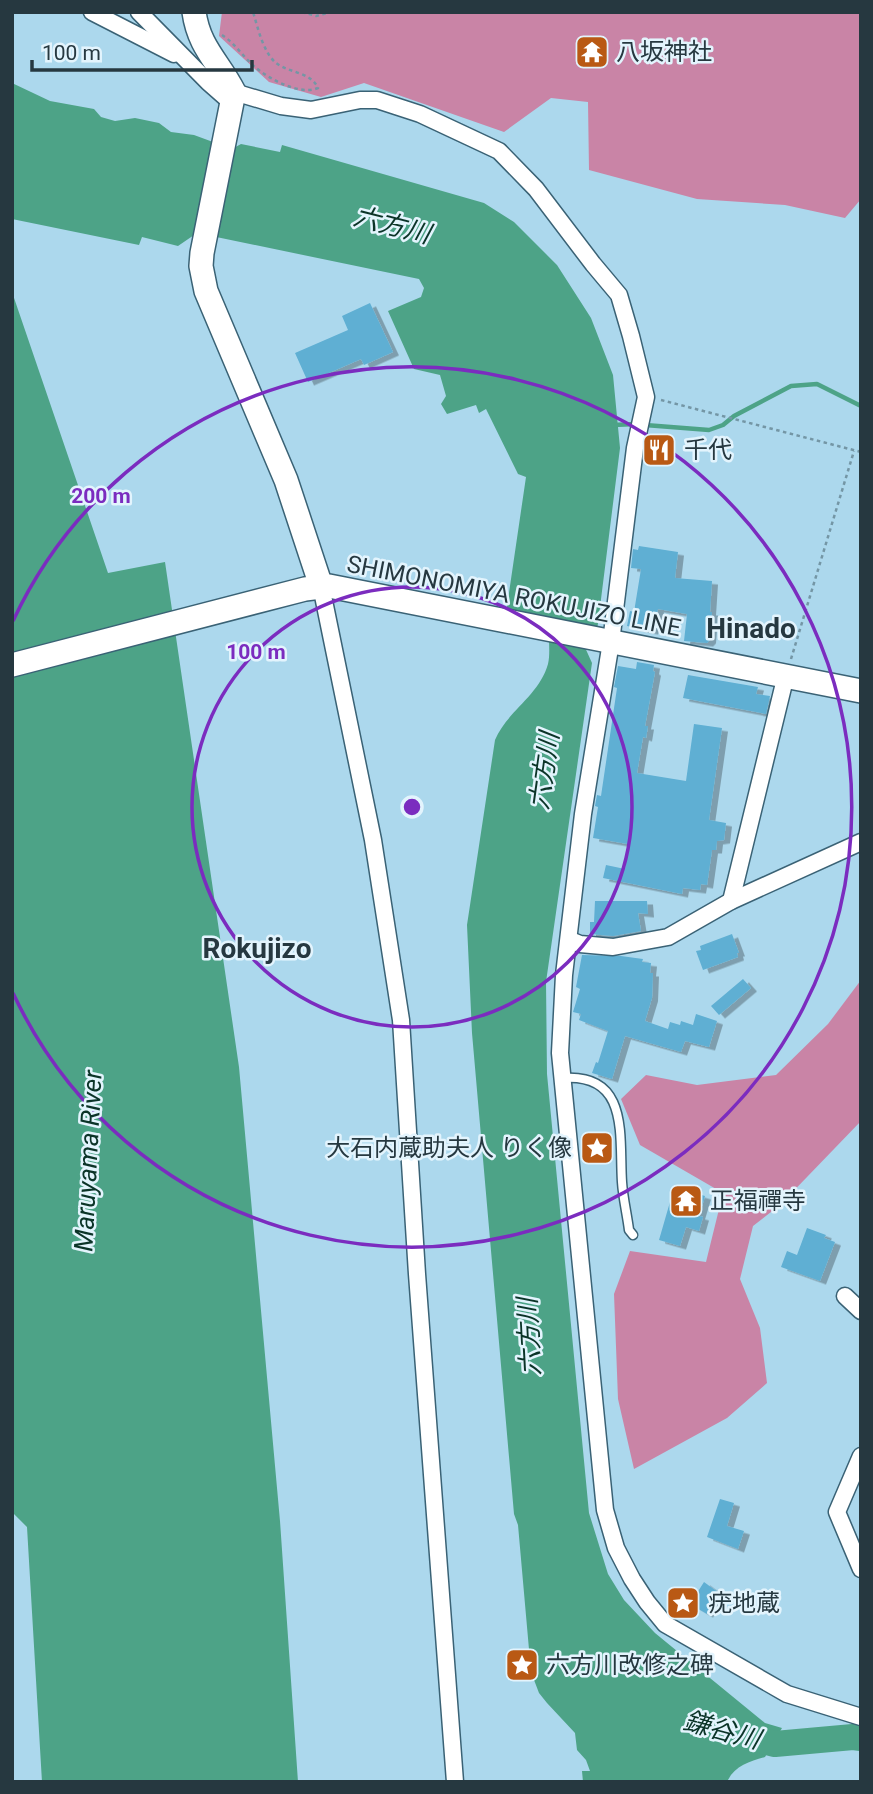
<svg xmlns="http://www.w3.org/2000/svg" width="873" height="1794" font-family="Roboto,'Noto Sans JP',sans-serif">
<defs>
<filter id="shadow"><feDropShadow dx="6" dy="3.5" stdDeviation="0" flood-color="#0004"/></filter>
</defs>
<rect width="100%" height="100%" fill="#acd8ed"/>
<!-- forest -->
<g fill="#c984a6">
<path d="M222,12H861V199L845,218L785,205L697,199L589,170L588,102L551,98L504,132L364,83L321,97L269,82L219,36Z"/>
<path d="M861,980V1121L780,1205L753,1226L740,1279L760,1328L767,1383L727,1418L634,1469L618,1399L614,1294L630,1251L706,1262L723,1193L640,1145L621,1099L646,1075L697,1085L776,1075L828,1024Z"/>
</g>
<!-- water -->
<g fill="#4da387">
<path d="M12,83L50,101L94,109L101,117L115,121L135,118L159,123L171,132L194,135L232,149L241,144L280,152L282,145L484,203L514,222L557,265L591,318L613,375L620,448L597,631L583,643L592,663L546,982L547,1074L589,1513L608,1574L624,1600L655,1633L765,1723L782,1728L765,1757C750,1761 734,1766 727,1782H583L582,1771H590L586,1760L577,1750L575,1733L547,1703L539,1693L531,1672L518,1525L514,1514L472,1033L467,925L495,740C507,711 539,696 548,664C550,656 549,645 549,637L506,613L526,477L518,474L486,409L479,413L476,405L447,414L441,404L446,396L440,375L414,369L388,311L421,297L424,288L419,279L197,233L178,246L142,237L139,245L12,219Z"/>
<path d="M12,292L108,573L165,562L239,1067L280,1521L298,1782H42L27,1527L12,1512Z"/>
</g>
<g fill="none" stroke-linecap="round" stroke-linejoin="round">
<!-- stream -->
<g stroke="#4da387" stroke-width="4.5">
<path d="M613,425L636,424"/>
<path d="M645,425L709,430L723,425L734,416L791,386L817,384L861,406"/>
</g>
<!-- river -->
<path stroke="#4da387" stroke-width="26" d="M738,1735L775,1744L853,1737L861,1738"/>
</g>
<!-- building -->
<g fill="#5fafd3" filter="url(#shadow)">
<path d="M370,303L393,352L364,365L361,359L308,382L295,353L348,330L342,316Z"/>
<path d="M639,546L678,552L675,578L712,581L710,612H712L710,640L707,643L684,641L687,614L658,609L652,631L627,626L630,611L634,612L641,569L631,568L633,549L638,550Z"/>
<path d="M637,662L654,665L653,671L655,672L645,726H648L646,738L643,737L637,773L686,781L694,724L722,728L709,820L726,823L724,840L717,841L716,850H712L707,885L701,884L700,890L683,888L682,894L603,878L606,865L625,869L628,844L593,838L598,807L595,806L597,795L601,796L617,688L614,687L618,666L636,669Z"/>
<path d="M688,675L758,687L756,694L770,696L766,714L683,698Z"/>
<path d="M595,901H647L648,914L638,913L641,931L613,936L590,934V922H594Z"/>
<path d="M732,934L739,953H737L738,957L703,970L696,951L701,950L700,946Z"/>
<path d="M582,955L621,956L643,959L642,962L651,963L650,973H653L652,998L645,1021L668,1029L670,1022L680,1025L681,1021L693,1025L696,1014L717,1021L709,1047L685,1041L681,1052L625,1036L612,1079L592,1073L596,1062L598,1063L608,1031L579,1020L581,1014L573,1012L580,989L576,987Z"/>
<path d="M743,979L751,988L719,1015L711,1006Z"/>
<path d="M678,1188L705,1196L699,1216L703,1217L699,1231L686,1227L680,1246L659,1240L672,1195L676,1196Z"/>
<path d="M807,1228L826,1235L824,1238L835,1242L820,1281L781,1267L787,1251L797,1255Z"/>
<path d="M720,1499L734,1503L727,1526L744,1531L738,1549L707,1537Z"/>
<path d="M704,1582L719,1593L720,1596L707,1614L690,1604Z"/>
</g>
<g fill="none" stroke-linecap="round" stroke-linejoin="round">
<defs>
<path id="lane" d="M563,1078C630,1073 619,1137 622,1182C623,1198 627,1214 629,1230L633,1235"/>
<g id="street">
<path d="M92,12L174,54"/>
<path d="M139,12L208,82L233,104"/>
<path d="M234,92L281,106L311,110L360,100H377L420,114L499,151L536,189L593,264L619,295L631,336L646,397L635,448L611,642L583,814L564,975L560,1053L605,1510L616,1548L632,1579L647,1602L665,1624L787,1694L861,1717"/>
<path d="M321,586L373,840L401,1020L417,1274L455,1782"/>
<path d="M731,901L786,675"/>
<path d="M570,940L580,944L613,947L668,937L731,901L861,842"/>
<path d="M845,1296L861,1311"/>
<path d="M861,1456L837,1512L861,1569"/>
</g>
<g id="secondary">
<path d="M194,12C199,48 219,62 234,92L202,253L201,266L206,291L286,480L321,586"/>
<path d="M12,665L305,589L329,586L861,691"/>
</g>
</defs>
<!-- lane casing -->
<use href="#lane" stroke="#3a6275" stroke-width="11"/>
<!-- street casing -->
<use href="#street" stroke="#3a6275" stroke-width="19"/>
<!-- secondary casing -->
<use href="#secondary" stroke="#3a6275" stroke-width="26"/>
<!-- path -->
<g stroke="#7496a5" stroke-width="2.5" stroke-dasharray="3.5 3.5" stroke-linecap="butt">
<path d="M302,12L316,16L331,12"/>
<path d="M222,35C235,43 243,57 255,67C269,79 300,96 318,88C311,72 289,73 276,63C263,52 258,28 253,12"/>
<path d="M661,400L861,452"/>
<path d="M791,659L854,451"/>
</g>
<!-- lane -->
<use href="#lane" stroke="#fff" stroke-width="8"/>
<!-- street -->
<use href="#street" stroke="#fff" stroke-width="16"/>
<!-- secondary -->
<use href="#secondary" stroke="#fff" stroke-width="23"/>
</g>
<!-- distance rings -->
<g fill="none" stroke="#7b2cbf" stroke-width="3.5">
<circle cx="412" cy="807" r="220"/>
<path d="M13 621A440 440 0 1 1 13 993"/>
</g>
<!-- icons -->
<defs>
<symbol id="temple-square" viewBox="-11 -11 22 22"><rect x="-9" y="-9" width="18" height="18" rx="4" fill="#b95914" stroke="#e3f4fd"/><path d="M0-6L5-2H3V0L6.5 2.5H4V6H1.5V3h-3V6H-4V2.5H-6.5L-3 0V-2H-5Z" fill="#fff"/></symbol>
<symbol id="restaurant-square" viewBox="-11 -11 22 22"><rect x="-9" y="-9" width="18" height="18" rx="4" fill="#b95914" stroke="#e3f4fd"/><path d="M-5-6h1v4h1v-4h1v4h1v-4h1v5L-1.5 .5V6h-2V.5L-5-1ZM5-6V6H3V1.5H1.5Q1.5-4 5-6Z" fill="#fff"/></symbol>
<symbol id="sight-square" viewBox="-11 -11 22 22"><rect x="-9" y="-9" width="18" height="18" rx="4" fill="#b95914" stroke="#e3f4fd"/><path d="M0-6L1.8-2.2L6-1.7L2.9 1.2L3.7 5.4L0 3.3L-3.7 5.4L-2.9 1.2L-6-1.7L-1.8-2.2Z" fill="#fff"/></symbol>
</defs>
<g fill-rule="evenodd">
<use href="#temple-square" x="573" y="33" width="38" height="38"/>
<use href="#restaurant-square" x="640" y="431" width="38" height="38"/>
<use href="#sight-square" x="578" y="1129" width="38" height="38"/>
<use href="#temple-square" x="667" y="1182" width="38" height="38"/>
<use href="#sight-square" x="664" y="1584" width="38" height="38"/>
<use href="#sight-square" x="503" y="1646" width="38" height="38"/>
</g>
<g text-anchor="middle" stroke-width="5" stroke-linejoin="round" paint-order="stroke">
<!-- poi labels -->
<g font-size="24" fill="#263840" stroke="#e3f4fd" text-anchor="start">
<text x="616" y="60">八坂神社</text>
<text x="684" y="458">千代</text>
<text x="572" y="1156" text-anchor="end">大石内蔵助夫人 りく像</text>
<text x="710" y="1209">正福禪寺</text>
<text x="708" y="1611">疣地蔵</text>
<text x="546" y="1673">六方川改修之碑</text>
</g>
<!-- street labels -->
<g font-size="24" fill="#263840" stroke="#e3f4fd">
<text transform="translate(514 596) rotate(11)" y="8">SHIMONOMIYA ROKUJIZO LINE</text>
</g>
<!-- water labels -->
<g font-size="26" font-style="italic" fill="#0b3428" stroke="#e3f4fd">
<text transform="translate(392 225) rotate(14)" y="9">六方川</text>
<text transform="translate(544 771) rotate(-82)" y="9">六方川</text>
<text transform="translate(88 1161) rotate(-87)" y="9">Maruyama River</text>
<text transform="translate(529 1337) rotate(-93)" y="9">六方川</text>
<text transform="translate(722 1730) rotate(15)" y="9">鎌谷川</text>
</g>
<!-- quarter labels -->
<g font-size="28" font-weight="bold" fill="#263840" stroke="#e3f4fd">
<text x="751" y="638">Hinado</text>
<text x="257" y="958">Rokujizo</text>
</g>
</g>
<circle cx="412" cy="807" r="10" fill="#7b2cbf" stroke="#e3f4fd" stroke-width="3.5"/>
<g font-size="21" text-anchor="middle" font-weight="bold" fill="#7b2cbf" stroke="#e3f4fd" stroke-width="5" stroke-linejoin="round" paint-order="stroke">
<text x="101" y="503">200 m</text>
<text x="256" y="659">100 m</text>
</g>
<!-- border -->
<rect width="873" height="1794" fill="none" stroke="#263840" stroke-width="28"/>
<!-- scale -->
<path d="M32 60v10h220v-10" fill="none" stroke="#263840" stroke-width="3.5"/>
<text x="42" y="60" font-size="21" fill="#263840" stroke="#e3f4fd" stroke-width="5" paint-order="stroke">100 m</text>
</svg>
